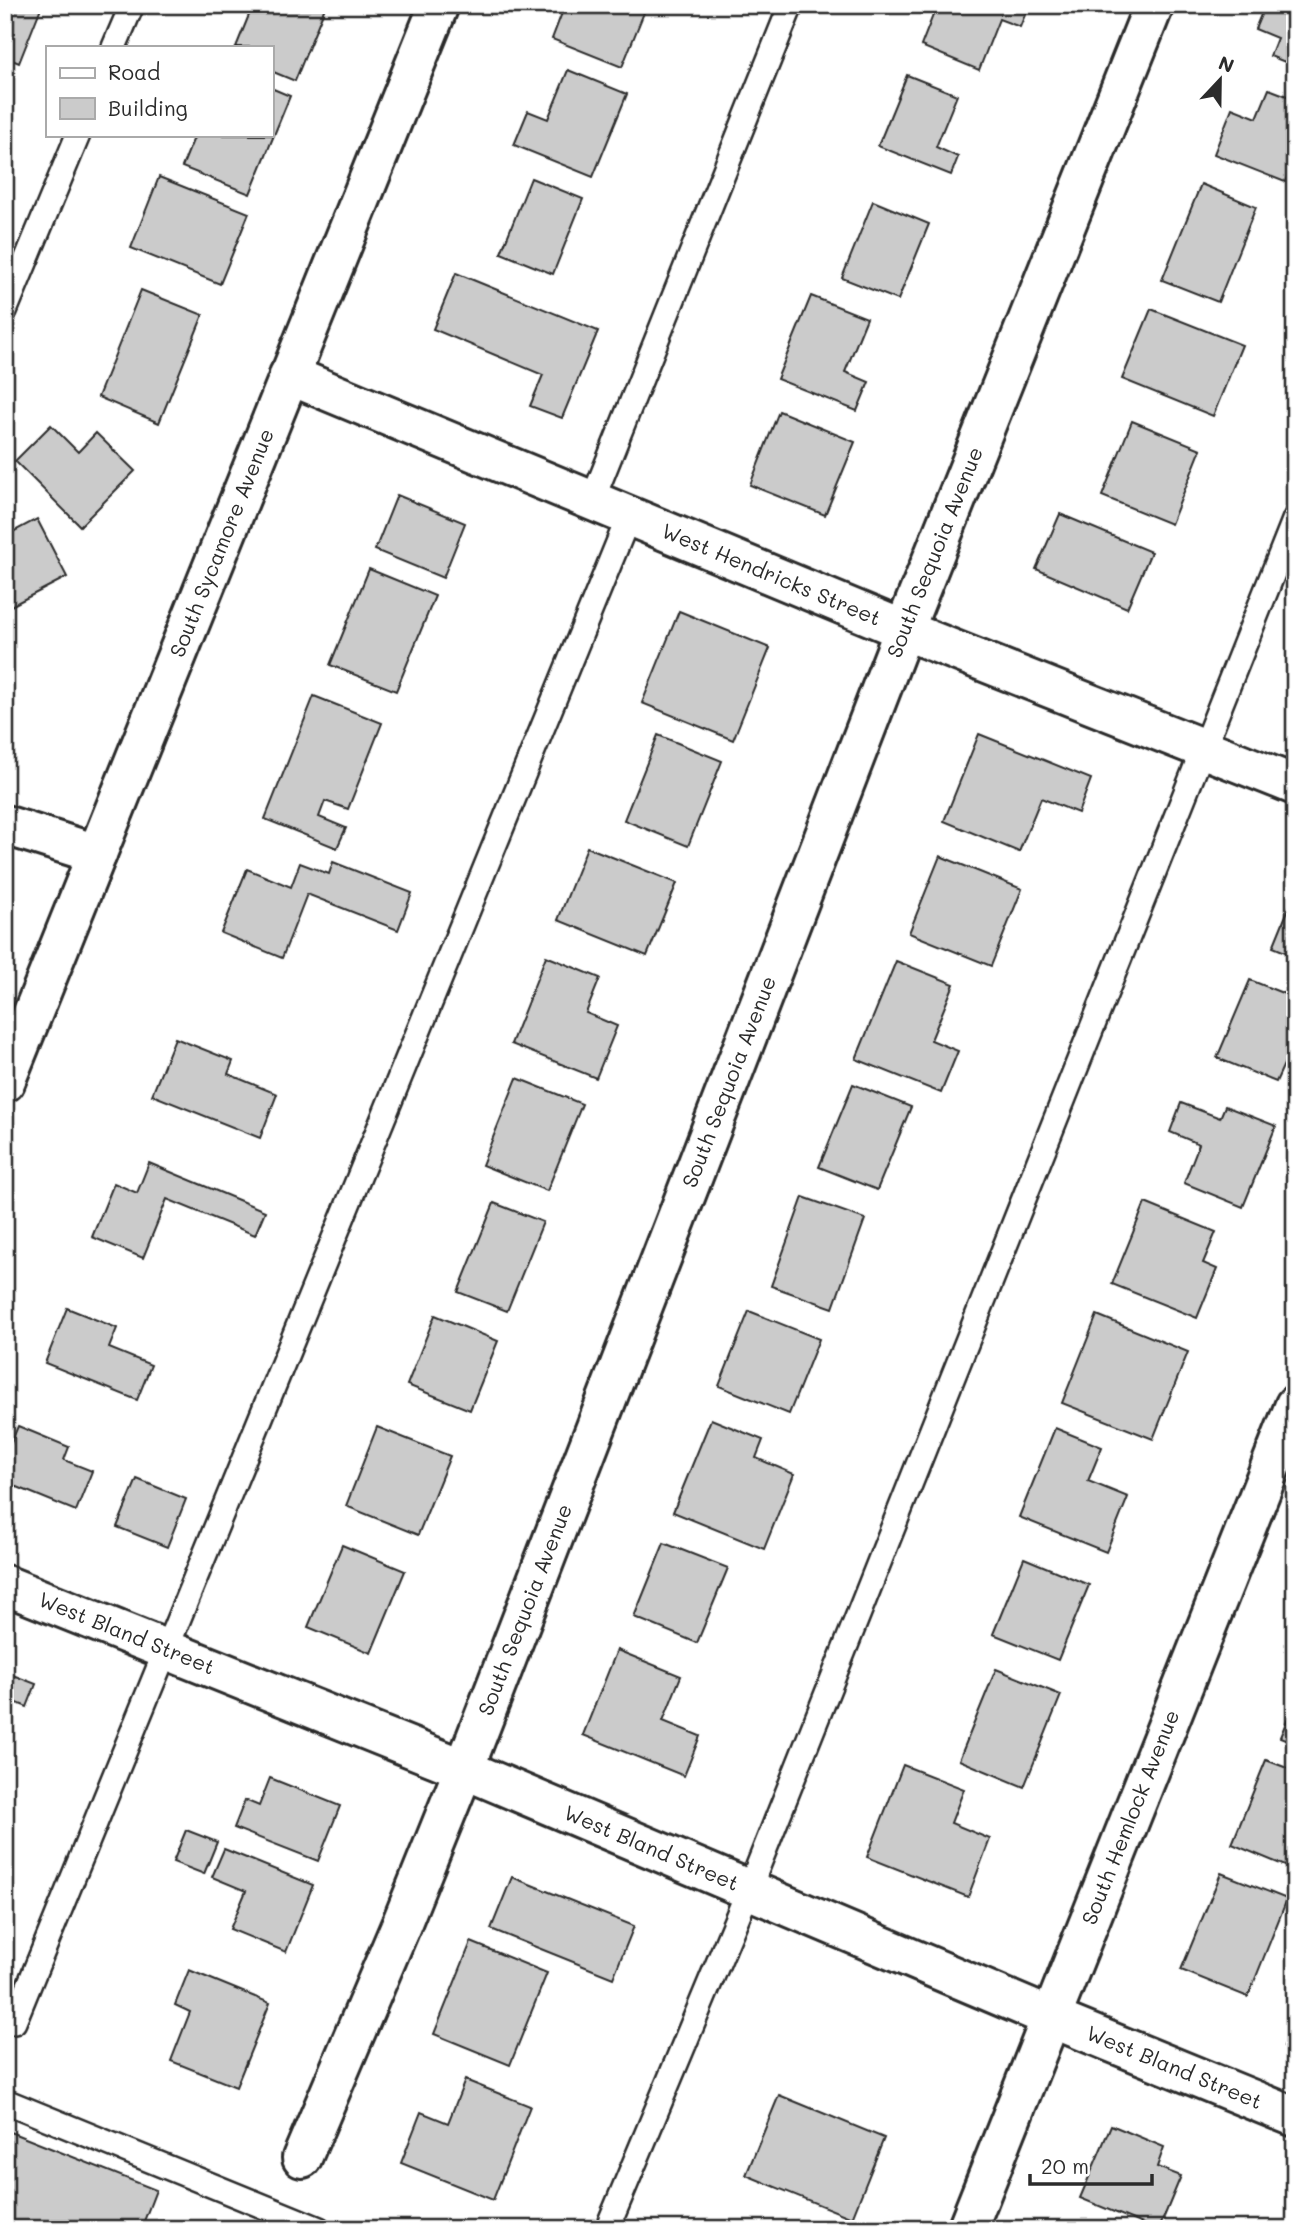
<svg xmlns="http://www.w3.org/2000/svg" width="1300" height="2234" font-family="Mali,sans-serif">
<rect width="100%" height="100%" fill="#fff"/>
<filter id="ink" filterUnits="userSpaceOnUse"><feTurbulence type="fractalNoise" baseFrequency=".0143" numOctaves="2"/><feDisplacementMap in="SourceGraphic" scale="14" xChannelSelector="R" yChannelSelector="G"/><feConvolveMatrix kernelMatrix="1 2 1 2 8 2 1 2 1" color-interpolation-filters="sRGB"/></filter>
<g filter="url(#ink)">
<!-- building -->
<g fill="#cbcbcb" stroke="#2b2b2b" stroke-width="2">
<path d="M5,5H42L19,63L5,57Z"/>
<path d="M253,5H326L295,81L271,71V47H236Z"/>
<path d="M565,5H647L622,67L552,39Z"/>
<path d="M937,5H1029L1020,27L999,19L979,70L921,46Z"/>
<path d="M1265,5H1295V66L1270,56L1277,38L1255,29Z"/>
<path d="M568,70L627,94L593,177L514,145L528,111L548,119Z"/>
<path d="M907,75L957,95L936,147L958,157L951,175L878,146Z"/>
<path d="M271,88L290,96L250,194L182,167L195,135H271Z"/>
<path d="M1269,89L1295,99V157L1285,182L1214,154L1232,108L1257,118Z"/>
<path d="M159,177L249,213L220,284L131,248Z"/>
<path d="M531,178L583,199L553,274L501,253Z"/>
<path d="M1201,184L1256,207L1218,302L1162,280Z"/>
<path d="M873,201L929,224L898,300L842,278Z"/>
<path d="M456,273L598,331L562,418L530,406L543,375L433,329Z"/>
<path d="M141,290L203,315L159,423L98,397Z"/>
<path d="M811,296L867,318L845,372L869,382L857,411L777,379Z"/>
<path d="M1151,309L1242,345L1213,416L1122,379Z"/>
<path d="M1295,317V336L1288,333Z"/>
<path d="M779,411L855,442L825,515L750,485Z"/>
<path d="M1132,421L1201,449L1171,524L1102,496Z"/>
<path d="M51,425L78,452L96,433L135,471L80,526L15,461Z"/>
<path d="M397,495L465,523L443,578L375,550Z"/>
<path d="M1060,514L1151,552L1127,608L1036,569Z"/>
<path d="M37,519L67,577L5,609V536Z"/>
<path d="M369,569L435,596L396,691L330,665Z"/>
<path d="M679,611L770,648L733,740L642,703Z"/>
<path d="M314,696L382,723L348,809L325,801L319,817L346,828L337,848L265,819Z"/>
<path d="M979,734L1091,779L1078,813L1041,798L1019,852L944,821Z"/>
<path d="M658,735L722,761L688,846L624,820Z"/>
<path d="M587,847L677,883L647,956L558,920Z"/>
<path d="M940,856L1022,889L991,966L909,933Z"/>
<path d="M333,862L412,893L398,930L307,894L282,958L221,933L247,869L291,887L300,863L329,874Z"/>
<path d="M1295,893V956L1273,947Z"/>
<path d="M546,956L600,978L586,1013L617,1026L596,1078L511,1044Z"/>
<path d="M896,961L954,984L931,1040L958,1051L941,1093L856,1059Z"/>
<path d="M1250,980L1295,998V1040L1276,1082L1217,1058Z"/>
<path d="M175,1038L233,1061L228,1074L277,1094L260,1138L152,1095Z"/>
<path d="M517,1078L582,1104L547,1191L482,1165Z"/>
<path d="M853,1084L911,1107L877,1190L819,1167Z"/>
<path d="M1181,1103L1220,1118L1225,1106L1276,1126L1243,1207L1184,1183L1199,1144L1170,1132Z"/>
<path d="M149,1163L265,1211L255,1235L167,1199L143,1258L92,1237L114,1183L137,1193Z"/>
<path d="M803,1197L865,1219L833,1308L771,1286Z"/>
<path d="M494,1203L543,1222L507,1311L458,1292Z"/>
<path d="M1145,1203L1216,1232L1203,1263L1217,1269L1197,1318L1112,1284Z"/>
<path d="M67,1308L117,1328L109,1348L151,1365L137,1400L45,1363Z"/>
<path d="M749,1311L819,1339L789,1414L719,1386Z"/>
<path d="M435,1315L498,1341L470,1410L407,1385Z"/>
<path d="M1097,1315L1188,1352L1153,1439L1062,1403Z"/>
<path d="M711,1419L763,1440L756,1458L794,1474L764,1549L673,1512Z"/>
<path d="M18,1426L69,1447L64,1460L92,1471L76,1511L5,1482V1457Z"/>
<path d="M377,1427L450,1456L418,1535L346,1506Z"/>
<path d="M1055,1428L1102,1447L1088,1481L1128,1497L1106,1552L1019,1517Z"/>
<path d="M137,1479L186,1499L167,1547L117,1527Z"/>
<path d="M664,1543L728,1568L697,1643L634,1617Z"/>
<path d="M342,1545L405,1571L371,1653L308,1627Z"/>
<path d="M1024,1558L1089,1585L1058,1660L993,1634Z"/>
<path d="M617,1650L681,1676L663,1721L700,1736L684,1776L583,1735Z"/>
<path d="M996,1669L1061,1695L1024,1787L959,1760Z"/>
<path d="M5,1672L36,1684L27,1707L5,1698Z"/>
<path d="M1295,1701V1743L1280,1737Z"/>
<path d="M1266,1760L1295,1771V1870L1232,1844Z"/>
<path d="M903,1765L964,1789L951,1823L990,1839L968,1897L867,1857Z"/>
<path d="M270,1778L340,1806L318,1861L234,1828L245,1800L259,1806Z"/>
<path d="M186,1830L217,1842L204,1874L173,1862Z"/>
<path d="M224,1849L313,1885L286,1952L230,1929L246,1891L212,1877Z"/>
<path d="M1221,1873L1287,1899L1248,1997L1181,1970Z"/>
<path d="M512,1877L634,1926L613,1978L491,1929Z"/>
<path d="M471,1942L547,1973L510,2065L434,2034Z"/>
<path d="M189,1970L270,2003L236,2087L171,2061L190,2012L175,2005Z"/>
<path d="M1295,2019V2051L1284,2046Z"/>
<path d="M465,2080L530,2106L493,2200L401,2163L421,2112L448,2123Z"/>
<path d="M779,2095L884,2138L852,2218L746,2175Z"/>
<path d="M1111,2125L1164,2147L1157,2167L1181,2176L1159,2229H1155L1080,2198Z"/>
<path d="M5,2130L156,2190L141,2229H5Z"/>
</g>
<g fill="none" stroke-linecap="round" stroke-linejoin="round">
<defs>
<g id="lane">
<path d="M114,47L132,5"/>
<path d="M5,311L78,135"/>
<path d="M592,501L791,5"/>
<path d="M14,2022L629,516"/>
<path d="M5,2101L319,2229"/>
<path d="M607,2229L749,1889L1295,518"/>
</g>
<g id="street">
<path id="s1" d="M289,375L904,630L1295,785"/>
<path d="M5,825L97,854"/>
<path id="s2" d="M302,2158L401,1925L464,1769L904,630L1154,5"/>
<path id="s3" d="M967,2229L1295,1405"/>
</g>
<g id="secondary">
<path id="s4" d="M5,1082L439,5"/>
<path id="s5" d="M5,1585L464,1769L1052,2018L1295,2117"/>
</g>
</defs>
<!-- lane casing -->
<use href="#lane" stroke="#2b2b2b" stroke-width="28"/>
<!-- street casing -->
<use href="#street" stroke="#2b2b2b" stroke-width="44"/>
<!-- secondary casing -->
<use href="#secondary" stroke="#2b2b2b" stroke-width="44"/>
<!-- lane -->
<use href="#lane" stroke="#fff" stroke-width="23"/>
<!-- street -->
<use href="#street" stroke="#fff" stroke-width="38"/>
<!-- secondary -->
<use href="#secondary" stroke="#fff" stroke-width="38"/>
</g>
</g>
<g text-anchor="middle" stroke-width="6" stroke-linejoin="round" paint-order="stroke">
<!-- street labels -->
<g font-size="21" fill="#2b2b2b" stroke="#fff">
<text dy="7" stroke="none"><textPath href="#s4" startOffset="581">South Sycamore Avenue</textPath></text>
<text dy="7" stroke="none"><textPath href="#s2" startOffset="1726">South Sequoia Avenue</textPath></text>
<text dy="7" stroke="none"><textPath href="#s1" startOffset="522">West Hendricks Street</textPath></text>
<text dy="7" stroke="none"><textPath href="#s2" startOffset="1158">South Sequoia Avenue</textPath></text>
<text dy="7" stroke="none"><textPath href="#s2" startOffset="592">South Sequoia Avenue</textPath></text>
<text dy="7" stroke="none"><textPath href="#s5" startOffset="131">West Bland Street</textPath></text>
<text dy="7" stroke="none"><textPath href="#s3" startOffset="443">South Hemlock Avenue</textPath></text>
<text dy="7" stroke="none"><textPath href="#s5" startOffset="698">West Bland Street</textPath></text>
<text dy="7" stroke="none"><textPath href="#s5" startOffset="1265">West Bland Street</textPath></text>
</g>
</g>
<!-- margin -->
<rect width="1300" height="2234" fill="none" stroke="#fff" stroke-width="28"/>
<rect x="14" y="14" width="1272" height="2206" fill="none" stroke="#2b2b2b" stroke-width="2.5" filter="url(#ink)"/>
<!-- legend -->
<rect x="46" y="46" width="228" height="91" fill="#ffffff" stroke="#aaaaaa" stroke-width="2"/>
<rect x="60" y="68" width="35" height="10" fill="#ffffff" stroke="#aaaaaa" stroke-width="2"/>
<text x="108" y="80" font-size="21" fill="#2b2b2b">Road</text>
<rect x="60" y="98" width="35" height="21" fill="#cbcbcb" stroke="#aaaaaa" stroke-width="2"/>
<text x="108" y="116" font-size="21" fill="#2b2b2b">Building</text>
<!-- north arrow -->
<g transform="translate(1220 80) rotate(22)" stroke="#ffffff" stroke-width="5" paint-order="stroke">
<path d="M0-5L12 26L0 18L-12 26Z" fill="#2b2b2b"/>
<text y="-10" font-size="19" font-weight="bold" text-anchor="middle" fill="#2b2b2b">N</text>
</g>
<!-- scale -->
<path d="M1030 2174v10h122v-10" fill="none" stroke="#2b2b2b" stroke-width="3.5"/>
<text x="1041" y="2174" font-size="21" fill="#2b2b2b" stroke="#ffffff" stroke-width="5" paint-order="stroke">20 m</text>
</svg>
